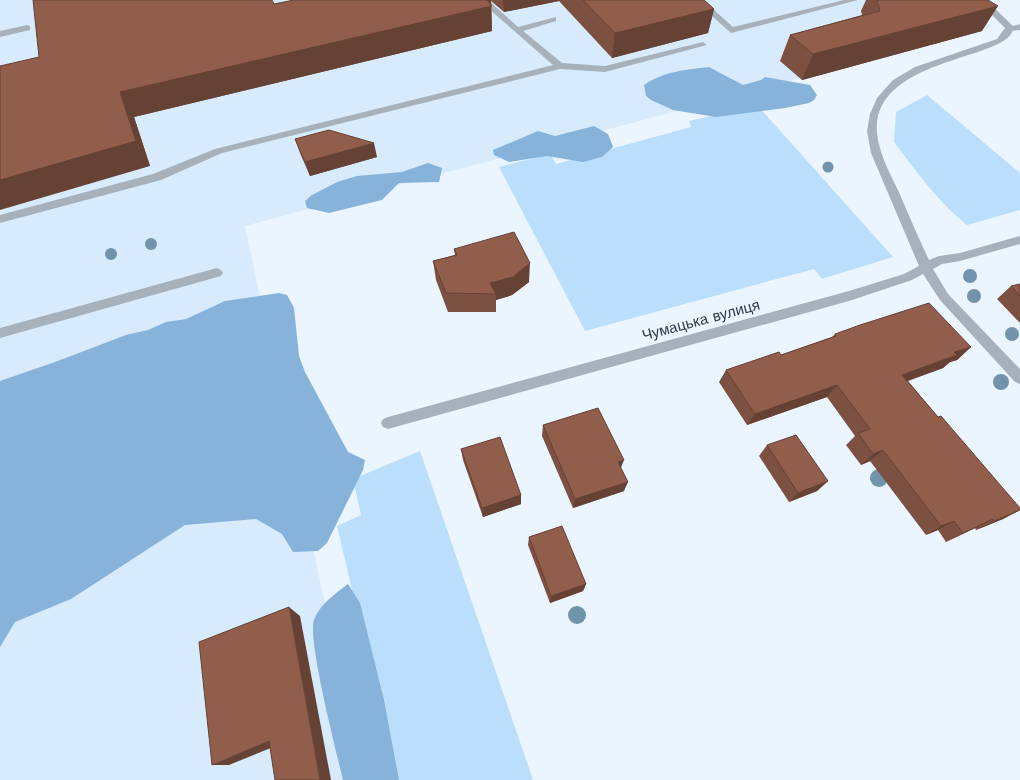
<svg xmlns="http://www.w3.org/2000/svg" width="1020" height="780" font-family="'Work Sans',sans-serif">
<rect width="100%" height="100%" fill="#eaf5ff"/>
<!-- built -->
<path fill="#d7ebfd" d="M0,0H963L992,27L245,226L362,780H0Z"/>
<!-- green -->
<g fill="#bbdefd">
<path d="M927,95L1020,173V210L967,225C938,202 916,171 894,142L896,112Z"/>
<path d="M758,106L893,257L822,279L814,269L585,331L499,167L550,154L556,164L691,127L689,121Z"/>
<path d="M420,451L533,780H397L337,526L361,515L353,479Z"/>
</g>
<!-- forest -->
<g fill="#87b3da">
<path d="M709,67L743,85L761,80L765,77L810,85L817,95L814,100L809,103L785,108L716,117L673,110L651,100L646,96L644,85C664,71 686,70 709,67Z"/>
<path d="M594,126L608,134L613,147L602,157L583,162L547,156L509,162L494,155L493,150L538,131L555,136Z"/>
<path d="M428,163L442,168L439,182L399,183L382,200L329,213L307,208L305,201L312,195L337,182L357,176L402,172Z"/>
<path d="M279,293L287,295L294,308L299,356L305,372L348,452L365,460L363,470L327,543L318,551L293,552L282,534L256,519L185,525L71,599L15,622L0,647V381L55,362L126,335L148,330L166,322L186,319L225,301Z"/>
<path d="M348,584L360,603L384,700L399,780H343C337,754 307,639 314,620C319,605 336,593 348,584Z"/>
</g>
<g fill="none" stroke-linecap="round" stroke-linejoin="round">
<!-- service -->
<g fill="#a6b1bc" fill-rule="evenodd">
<path d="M479,0H488L518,27L556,17V21L523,31L562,63L605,66L703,42L707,45L605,72L560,69L222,153L161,180L0,223V215L153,174L215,149L553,65Z"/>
<path d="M694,0H703L733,27L844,0H858L731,33Z"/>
<path d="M1020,24V30L1010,31L1006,28Z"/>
<path d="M27,25L30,26V30L0,37V31Z"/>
<path d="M217,268L221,270L223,273L221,276L0,338V328Z"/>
</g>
<!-- minor -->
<path fill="#a6b1bc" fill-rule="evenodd" d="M977,0H986L1013,26C1017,61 871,54 877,133C879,153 889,172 898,190C908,213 918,237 929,260L939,256L960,253L1020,236V244L960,261L942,264L933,269L948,294L1020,369V384L1015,382L940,300L923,274L912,280L849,301L388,429L383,427L381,423L383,419L388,417L849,291L904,274L919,266L871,153L867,131L870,114L877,98L893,80L915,67L997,39L1005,28Z"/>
</g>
<!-- trees -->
<g fill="#7293ac">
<circle cx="828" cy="167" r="5.5"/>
<circle cx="151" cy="244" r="6"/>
<circle cx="111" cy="254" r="6"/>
<circle cx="970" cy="276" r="7"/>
<circle cx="974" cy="296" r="7"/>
<circle cx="1012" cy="334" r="7"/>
<circle cx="1001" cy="382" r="8"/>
<circle cx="879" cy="478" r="9"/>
<circle cx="577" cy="615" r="9"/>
</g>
<!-- wall -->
<g fill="#7d5141">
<path d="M294,0H704L714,9L708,33L612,58L559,1L504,12L491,1L492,31L134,117L150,166L39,57Z"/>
<path d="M866,0H988L982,31L802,80L780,61L790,35L862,15L861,11Z"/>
<path d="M295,139L377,157L310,176L300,153Z"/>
<path d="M454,249L529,282L512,295L496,300V312H448L436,280L433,261L455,255Z"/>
<path d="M1020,284V323L997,299L1011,286Z"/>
<path d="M835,334L971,347L957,360L950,362L943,368L908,381L938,417L1020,510L1003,519L976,530L975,528L946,542L938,530L926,535L870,461L861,465L846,445L855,436L827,397L747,425L719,382L726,370L781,355L832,337Z"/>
<path d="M543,425L621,468L624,491L573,508L542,436Z"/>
<path d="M767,445L828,481L817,491L789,502L759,456Z"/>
<path d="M461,449L521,495V504L483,517L463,460Z"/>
<path d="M529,537L586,584L583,591L550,603L528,545Z"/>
</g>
<!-- shaded-wall -->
<g fill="#664235">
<path d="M480,0H491L492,31L134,117L150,166L0,210V180L120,92Z"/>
<path d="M503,0H559V1L504,12Z"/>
<path d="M998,6L982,31L802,80L813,54Z"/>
<path d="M714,9L708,33L612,58L615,33Z"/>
<path d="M374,143L377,157L310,176L305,162Z"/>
<path d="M530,263L529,282L512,295L496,300V294L490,283Z"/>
<path d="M971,347L957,360L950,362L943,368L890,387L902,375L954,352Z"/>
<path d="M837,385L827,397L747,425L755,414Z"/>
<path d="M883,450L870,461L861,465L873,454Z"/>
<path d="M624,460L620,470L618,462Z"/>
<path d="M828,481L817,491L789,502L798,493Z"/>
<path d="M628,482L624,491L573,508L575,499Z"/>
<path d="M521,495V504L483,517L482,508Z"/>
<path d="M1020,510L1003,519L976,530L994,521Z"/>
<path d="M993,519L975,528L946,542L963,533Z"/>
<path d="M954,521L938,530L926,535L941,526Z"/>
<path d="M586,584L583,591L550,603L551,596Z"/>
<path d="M289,607L300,616L331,780H320Z"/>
<path d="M269,741L283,743L229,765H212Z"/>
</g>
<!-- building -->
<g fill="#915e4c" stroke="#664235">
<path d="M33,0H272L274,4L294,0H487L492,6L120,92L136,141L0,180V66L39,57Z"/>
<path d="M583,0H704L714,9L615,33Z"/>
<path d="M877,0H988L998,6L813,54L790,35L880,11Z"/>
<path d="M329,130L374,143L305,162L295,139Z"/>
<path d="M514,232L530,263L513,277L490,283L496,294L446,293L433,261L457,255L454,249Z"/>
<path d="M1020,284V296L1011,286Z"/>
<path d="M929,303L971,347L954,352L957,355L902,375L938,417L941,416L1020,508V510L994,521L993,519L963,533L954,521L941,526L883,450L873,454L858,433L870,429L837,385L755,414L726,370L779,352L781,355L836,336L835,334L860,325Z"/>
<path d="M598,408L624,460L618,462L628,482L575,499L543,425Z"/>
<path d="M796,435L828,481L798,493L767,445Z"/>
<path d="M500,437L521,495L482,508L461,449Z"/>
<path d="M562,526L586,584L551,596L529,537Z"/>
<path d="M289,607L320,780H275L269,741L212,765L199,642Z"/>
</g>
<g text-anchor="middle" stroke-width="5" stroke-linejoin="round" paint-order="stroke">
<!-- street labels -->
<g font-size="15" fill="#2f3943" stroke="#eaf5ff">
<text transform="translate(701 320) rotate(-15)" y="5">Чумацька вулиця</text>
</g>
</g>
</svg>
